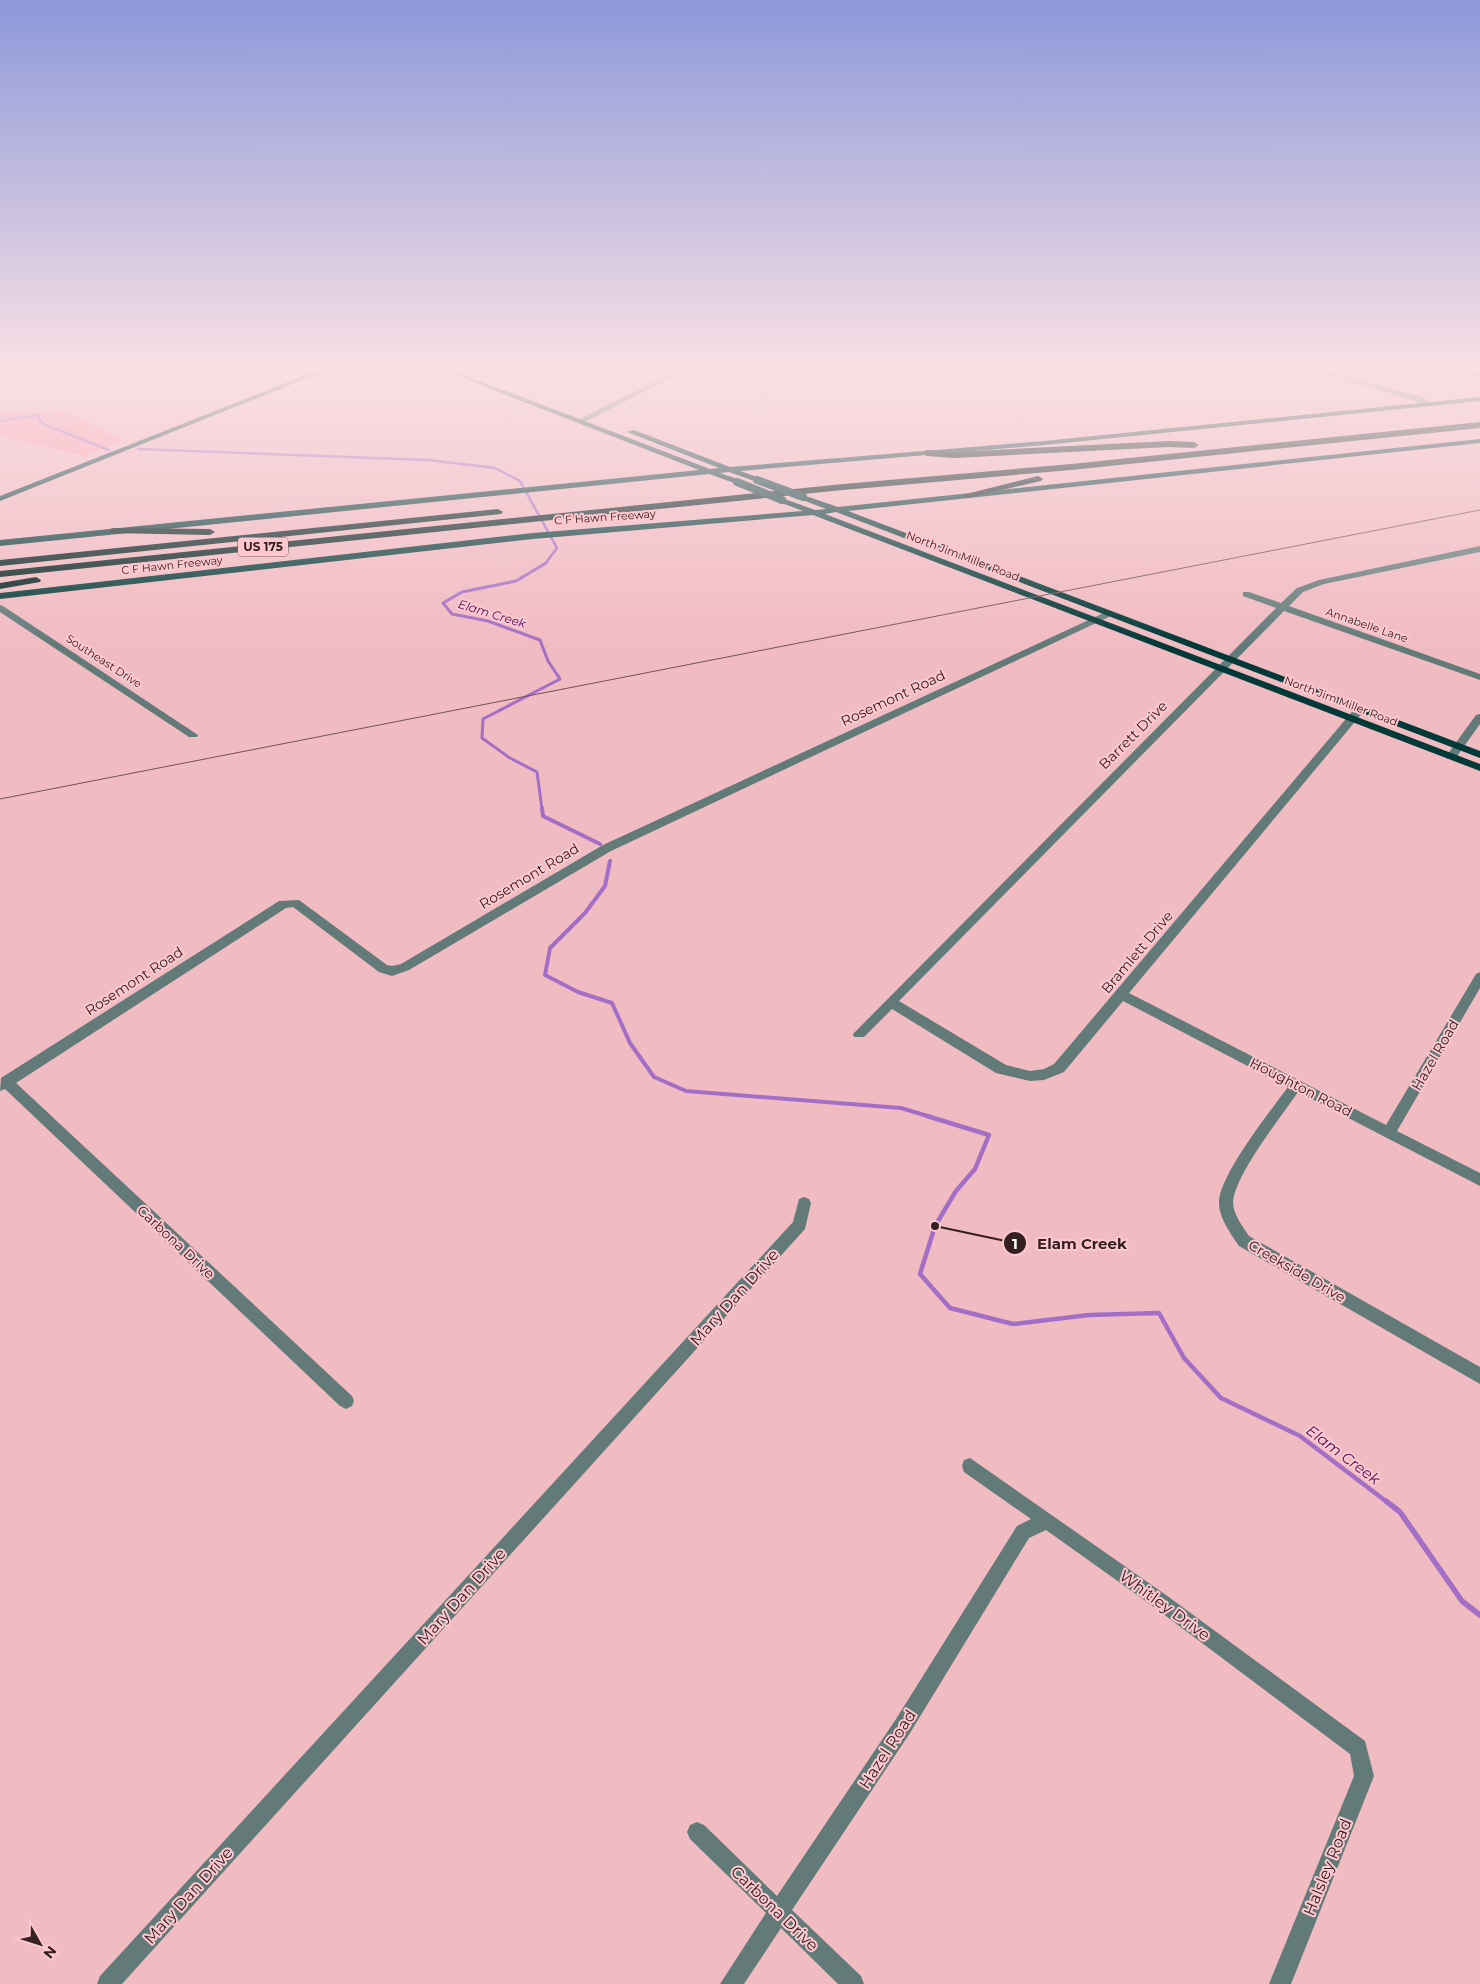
<svg xmlns="http://www.w3.org/2000/svg" width="1480" height="1984" font-family="Montserrat,sans-serif">
<rect width="100%" height="100%" fill="#f1bbc2"/>
<!-- green -->
<path fill="#fd9aa9" d="M66,410L123,441L84,456L0,436V413Z"/>
<g fill="none" stroke-linecap="round" stroke-linejoin="round">
<!-- stream-far4 -->
<g stroke="#a36fc6" stroke-width="2.5">
<path d="M0,421L37,415L43,424L109,450"/>
<path d="M138,449L428,460L495,468L520,481L557,548L545,564"/>
</g>
<!-- stream-far3 -->
<path stroke="#a36fc6" stroke-width="3" d="M542,809L537,772L510,758L482,738L483,719L560,679L548,661L540,640L488,621L452,614L443,603L462,592L516,581L546,563"/>
<!-- stream-far2 -->
<g stroke="#a36fc6" stroke-width="4">
<path d="M542,808L543,816L600,844"/>
<path d="M610,861L605,886L585,913L550,948L545,975L578,992L612,1003L630,1043L654,1077L686,1091L901,1108L931,1117"/>
</g>
<!-- stream-far1 -->
<path stroke="#a36fc6" stroke-width="4.5" d="M927,1116L989,1135L975,1169L956,1191L935,1226L920,1274L950,1308L1013,1324L1089,1315L1159,1313L1184,1358L1221,1398L1300,1436L1387,1502"/>
<!-- stream -->
<path stroke="#a36fc6" stroke-width="5.5" d="M1386,1501L1400,1512L1462,1601L1480,1615"/>
<!-- minor -->
<g fill="#627b79" fill-rule="evenodd">
<path d="M684,367H693L583,423L576,421Z"/>
<path d="M1302,367H1313L1422,397L1433,404L1426,406L1416,401Z"/>
<path d="M1444,367H1456L1480,373V377Z"/>
<path d="M1480,546V552L1324,584L1303,592L1289,606L1480,674V680L1284,611L899,1001L1006,1065L1030,1071L1044,1069L1054,1064L1356,707H1364V711L1129,993L1386,1125L1476,974L1480,972V988L1397,1131L1480,1173V1186L1298,1092C1282,1116 1235,1174 1233,1202C1233,1214 1243,1227 1249,1236L1480,1367V1384L1239,1246C1231,1234 1219,1218 1219,1203C1218,1177 1271,1110 1288,1087L1123,1001L1064,1072L1044,1080L1030,1081L996,1073L892,1009L864,1037H854L853,1034L1276,608L1243,596V592H1249L1281,603L1297,588L1319,580Z"/>
<path d="M0,605L3,606L198,735L197,737H189L0,612Z"/>
<path d="M1108,611L1111,612V616L611,851L409,970L392,976L379,972L293,907L286,908L16,1083L352,1396L354,1401L352,1406L346,1409L340,1406L5,1089L0,1091L1,1078L279,901L299,900L387,965L392,966L401,964L603,845Z"/>
<path d="M1480,714V724L1455,759H1447V755L1476,715Z"/>
<path d="M804,1197L809,1199L811,1203L805,1229L122,1984H97L100,1976L793,1222L799,1199Z"/>
<path d="M970,1458L1166,1595L1365,1741L1374,1776L1291,1984H1269L1354,1776L1350,1754L1154,1607L1046,1530L1029,1538L910,1733L792,1910L861,1976L864,1984H838L781,1928L744,1984H720L766,1913L690,1839L687,1832L690,1825L697,1822L704,1825L777,1896L896,1719L1017,1526L1031,1519L964,1472L962,1466L964,1460Z"/>
</g>
<!-- major -->
<g fill="#003937" fill-rule="evenodd">
<path d="M326,367H335L0,501V496Z"/>
<path d="M434,367H443L710,469L719,468L627,432L634,430L730,467L1044,441L1480,397V401L1044,445L740,471L760,478L761,480L757,482L729,472L720,473L740,480L741,482L737,484L709,474L0,546V540L699,470Z"/>
<path d="M1480,439V443L848,511L1480,751V758L836,512L825,514L1480,764V771L813,515L533,539L0,599V593L533,533L803,511L779,502L778,500L782,498L815,510L826,509L800,499L799,497L803,495L838,507Z"/>
</g>
<!-- highway -->
<g fill="#00201e" fill-rule="evenodd">
<path d="M1480,422V428L1071,470L843,490L0,577V571L843,484L1071,464Z"/>
<path d="M1169,441L1194,442L1199,445L1194,448L1169,447L954,458L927,456L922,453L927,450L954,452Z"/>
<path d="M1038,476L1043,479L1041,481L967,498L962,495Z"/>
<path d="M498,509L503,512L501,514L0,566V560Z"/>
<path d="M114,528L210,529L215,532L210,535L110,533V529Z"/>
<path d="M36,577L41,580L40,582L0,589V583Z"/>
</g>
<!-- tram -->
<path stroke="#715256" stroke-width="1" d="M0,799L1480,510"/>
<!-- major-bridge -->
<g stroke="#003937" stroke-width="8">
<path d="M757,480L803,497"/>
<path d="M737,482L782,500"/>
</g>
</g>
<!-- sky -->
<linearGradient id="sky" x2="0" y2="1"><stop stop-color="#8c98da"/><stop offset="0.57" stop-color="#f9e0e4"/><stop offset="1" stop-color="#f9e0e4" stop-opacity="0"/></linearGradient>
<rect width="1480" height="645" fill="url(#sky)"/>
<g text-anchor="middle" stroke-width="4" stroke-linejoin="round" paint-order="stroke">
<!-- far-street labels -->
<g font-size="11" fill="#342023" stroke="#ffc8cf">
<text transform="translate(605 517) rotate(-4)" y="4">C F Hawn Freeway</text>
<text transform="translate(963 556) rotate(21)" y="4">North Jim Miller Road</text>
<text transform="translate(172 565) rotate(-6)" y="4">C F Hawn Freeway</text>
<text transform="translate(1367 625) rotate(19)" y="4">Annabelle Lane</text>
<text transform="translate(104 661) rotate(33)" y="4">Southeast Drive</text>
<text transform="translate(1341 701) rotate(21)" y="4">North Jim Miller Road</text>
</g>
<!-- shield labels -->
<rect fill="#ffc8cf" stroke="#715257" stroke-width="1" x="238" y="537.5" width="50" height="19" rx="4"/>
<g font-size="12" font-weight="bold" fill="#342023">
<text x="263" y="551">US 175</text>
</g>
<!-- far-water labels -->
<g font-size="12" font-style="italic" fill="#430f5f" stroke="#ffc8cf">
<text transform="translate(492 614) rotate(17)" y="4">Elam Creek</text>
</g>
<!-- street labels -->
<g font-size="14" fill="#342023" stroke="#ffc8cf">
<text transform="translate(893 698) rotate(-25)" y="5">Rosemont Road</text>
<text transform="translate(1133 735) rotate(-45)" y="5">Barrett Drive</text>
<text transform="translate(529 876) rotate(-31)" y="5">Rosemont Road</text>
<text transform="translate(1137 952) rotate(-50)" y="5">Bramlett Drive</text>
<text transform="translate(134 981) rotate(-33)" y="5">Rosemont Road</text>
<text transform="translate(1435 1055) rotate(-60)" y="5">Hazel Road</text>
<text transform="translate(1301 1087) rotate(27)" y="5">Houghton Road</text>
<text transform="translate(176 1242) rotate(43)" y="5">Carbona Drive</text>
<text transform="translate(1297 1271) rotate(30)" y="5">Creekside Drive</text>
</g>
<!-- water labels -->
<g font-size="15" font-style="italic" fill="#430f5f" stroke="#ffc8cf">
<text transform="translate(1343 1455) rotate(37)" y="5">Elam Creek</text>
</g>
<!-- near-street labels -->
<g font-size="16" fill="#342023" stroke="#ffc8cf">
<text transform="translate(734 1297) rotate(-48)" y="6">Mary Dan Drive</text>
<text transform="translate(461 1596) rotate(-48)" y="6">Mary Dan Drive</text>
<text transform="translate(1165 1605) rotate(36)" y="6">Whitley Drive</text>
<text transform="translate(887 1749) rotate(-57)" y="6">Hazel Road</text>
<text transform="translate(1327 1867) rotate(-68)" y="6">Halsley Road</text>
<text transform="translate(188 1895) rotate(-48)" y="6">Mary Dan Drive</text>
<text transform="translate(775 1908) rotate(44)" y="6">Carbona Drive</text>
</g>
</g>
<!-- callouts -->
<path fill="none" stroke="#342023" stroke-width="2" d="M935 1226L1015 1243"/>
<g fill="#342023" stroke="#ffc8cf" stroke-width="2">
<circle cx="935" cy="1226" r="5"/>
<circle cx="1015" cy="1243" r="12"/>
</g>
<g font-size="15" text-anchor="middle" font-weight="bold" fill="#fff">
<text x="1015" y="1249">1</text>
</g>
<g font-size="15" text-anchor="middle" font-weight="bold" fill="#342023" stroke="#ffc8cf" stroke-width="4" stroke-linejoin="round" paint-order="stroke">
<text x="1082" y="1249">Elam Creek</text>
</g>
<!-- north arrow -->
<g transform="translate(40 1944) rotate(129)" stroke="#ffc8cf" stroke-width="4" paint-order="stroke">
<path d="M0-4L9 19L0 12L-9 19Z" fill="#342023"/>
<text y="-8" font-size="14" font-weight="bold" text-anchor="middle" fill="#342023">N</text>
</g>
</svg>
